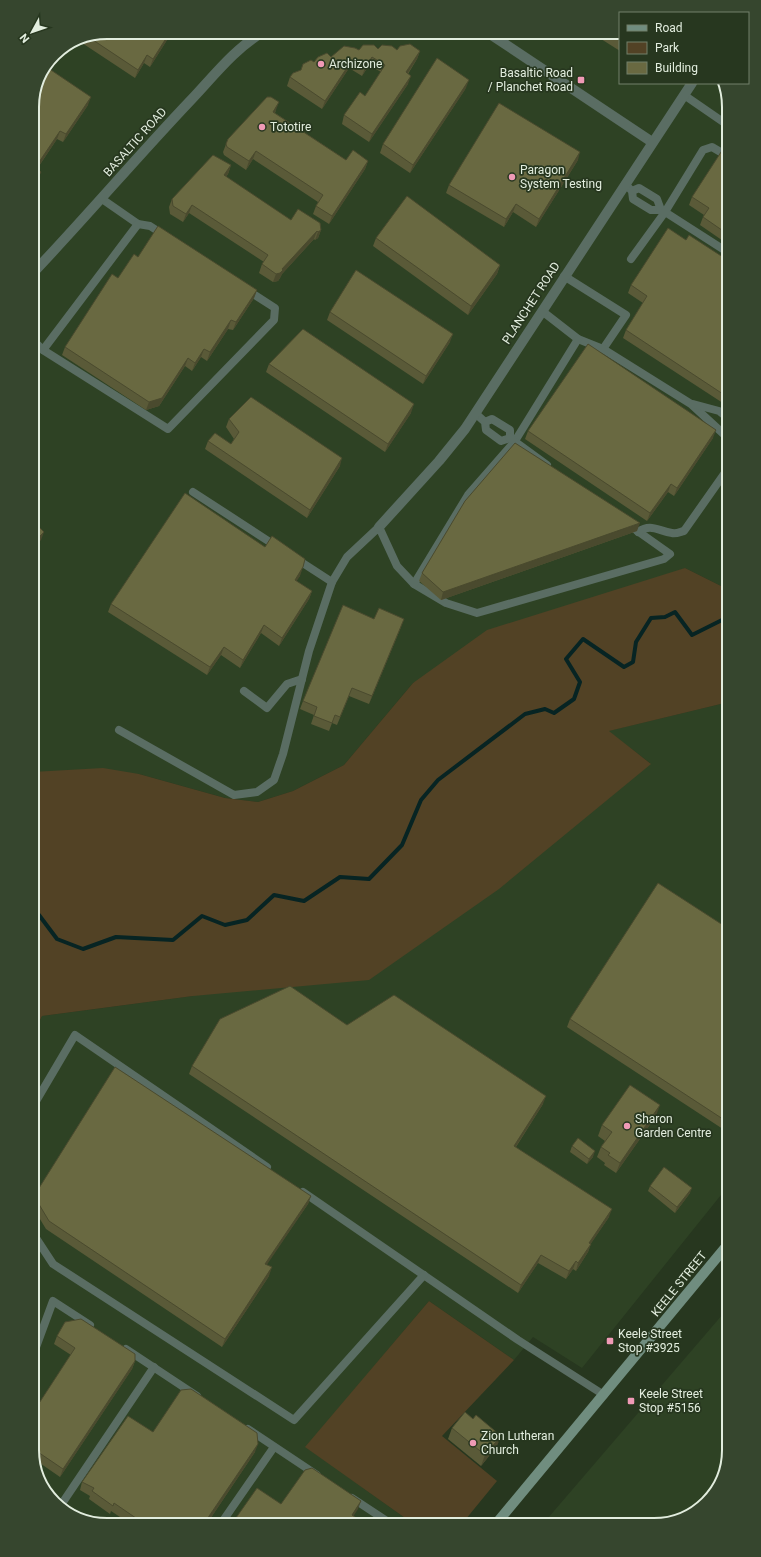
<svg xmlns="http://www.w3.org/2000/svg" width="761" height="1557" font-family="Roboto,sans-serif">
<rect width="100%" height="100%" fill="#27371f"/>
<!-- built -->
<g fill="#2e4224">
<path d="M107,32H620V83H724L729,107V590L685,568L413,683L344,765L293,791L258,802L225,798L139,774L32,772V103L54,54L79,38Z"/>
<path d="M729,702V1185L582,1368L533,1337L514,1360L429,1301L306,1447L415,1525H103L65,1512L38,1478L32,1450V1036L42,1016L193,996L650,763L608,731Z"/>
<path d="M729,1307V1450L716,1492L682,1519L654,1525H542Z"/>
</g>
<!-- green -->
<g fill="#524225">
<path d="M685,568L729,590V702L609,731L651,764L499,889L369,980L193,996L42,1016L32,1036V772L103,768L139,774L225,798L258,802L293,791L344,765L413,683L487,630Z"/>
<path d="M429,1301L514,1360L442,1436L497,1481L461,1525H415L305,1447Z"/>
</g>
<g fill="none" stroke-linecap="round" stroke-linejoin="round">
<!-- stream -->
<path stroke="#072423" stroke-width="4" d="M32,914L39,915L57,939L83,949L116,937L173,940L202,916L225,925L247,920L274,895L304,901L340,877L369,879L402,845L421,800L438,780L525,714L545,709L554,713L574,699L580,682L566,659L583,639L624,667L633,662L636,642L651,618L665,617L675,612L692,635L724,619L729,622"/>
<!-- service -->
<g stroke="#5a6d63" stroke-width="8">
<path d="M684,95L729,126"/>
<path d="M724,122L729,114"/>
<path d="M625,184L632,191L633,199L651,210H661L665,212L729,253"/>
<path d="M632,191L639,188L657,199L661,210"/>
<path d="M102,199L138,224L150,226L164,235"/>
<path d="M631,259L665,212L703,150L712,147L729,157"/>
<path d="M564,276L626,315L603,349"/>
<path d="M542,311L578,339L603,349L691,404L729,439"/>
<path d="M32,339L43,350L168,429L274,320L275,308L247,290"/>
<path d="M578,339L515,441L468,495L414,584L446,603L477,613L664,559L670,554L629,525"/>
<path d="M43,350L138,224"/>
<path d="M693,404L719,411L729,419"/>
<path d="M475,413L485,422L486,430L501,441L510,438"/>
<path d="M485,422L492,419L510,430V438"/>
<path d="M510,438L547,465"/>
<path d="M193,492L276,546"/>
<path d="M638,532C651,523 658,531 672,533C676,534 680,532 684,531L729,467"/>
<path d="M295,558L332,582L347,557L379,527L397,566L414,584"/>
<path d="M244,691L267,708L287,684L302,679"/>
<path d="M119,730L234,795L257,792L274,780L283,754L309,651L332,582"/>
<path d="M32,1108L75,1035L267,1167"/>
<path d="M303,1192L518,1340L604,1395"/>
<path d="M32,1232L53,1264L294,1420L424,1275"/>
<path d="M126,1349L197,1396"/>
<path d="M32,1358L53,1301L90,1325"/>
<path d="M248,1429L317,1475"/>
<path d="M352,1498L393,1525"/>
<path d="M63,1502L154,1367"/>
<path d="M220,1525L274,1447"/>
</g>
<!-- minor -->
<g stroke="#5a6d63" stroke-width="10">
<path d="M487,32L652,142"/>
<path d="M32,274C86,217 136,158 190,101C213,77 234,49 263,32"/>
<path d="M379,527L439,461L465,429L692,83"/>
</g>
<!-- secondary -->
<path stroke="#708d7f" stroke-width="10" d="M495,1525L729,1243"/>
</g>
<!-- wall -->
<g fill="#5a5a38">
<path d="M107,32H172L150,67L144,63L135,78L76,39L79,38Z"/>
<path d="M590,32H620V51Z"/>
<path d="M378,49L420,51L417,59L408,74V84L369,142L342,124L344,115L365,96L381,72L369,65L362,76L349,68L322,109L287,86L290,77L301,70L314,62L331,57L359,50Z"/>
<path d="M466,88L410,173L380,153L383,144Z"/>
<path d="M32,103L88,105L63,142L57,139L37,169L38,180L32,189Z"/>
<path d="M276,110L275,113L346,160L368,161L365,169L329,224L313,214L316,206L318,202L253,159L246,170L224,155L223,152L228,139Z"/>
<path d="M729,153V245L700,225L703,217L704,215L689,205L692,197Z"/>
<path d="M578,160L536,227L513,212L504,227L446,193L449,185Z"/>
<path d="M231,165L228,174L226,177L291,220L321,230L318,238L315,240L314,239L282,274L280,278L278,281L273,282L259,273L262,264L264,262L189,213L183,222L170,214L169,207L172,199Z"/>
<path d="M376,238L500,265L497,274L468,315L373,246Z"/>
<path d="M686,240L729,261V407L623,338L626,330L643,303L628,293L631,285Z"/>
<path d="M138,257L257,290L254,298L233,330L228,329L207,361L201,357L192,371L185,366L159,406L146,410L62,355L65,347L118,278Z"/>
<path d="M330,312L450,342L423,384L327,320Z"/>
<path d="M269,364L411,413L385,452L266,372Z"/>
<path d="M229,419L340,466L307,518L205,449L208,441L231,444L234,439L226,427Z"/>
<path d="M528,431L713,438L674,496L668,492L647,521L525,439Z"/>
<path d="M637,531L441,600L419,581L422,573Z"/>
<path d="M300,576L296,581L312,591L309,599L279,646L261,633L240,668L221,655L207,675L108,612L111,604Z"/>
<path d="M374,619L401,627L369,704L349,696L337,725L332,723L329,731L311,724L314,715L300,709L303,701Z"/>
<path d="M729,929V1133L567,1027L570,1019Z"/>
<path d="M347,1025L543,1104L516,1147L609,1217L591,1243L588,1252L576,1271L573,1269L566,1279L538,1263L518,1293L189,1074L192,1066Z"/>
<path d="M656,1116L616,1173L604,1165L605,1163L597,1157L601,1147L605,1141L598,1136L602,1125Z"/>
<path d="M572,1146L593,1157L587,1164L570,1152Z"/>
<path d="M650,1186L690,1193L675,1213L648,1191Z"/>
<path d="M34,1196H311L308,1204L266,1265L269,1276L222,1347L46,1229L32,1206V1201Z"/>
<path d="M57,1336L135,1361L132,1369L60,1477L34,1459L32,1450V1414L71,1355L54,1344Z"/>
<path d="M452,1428L497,1446L481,1466L448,1439Z"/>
<path d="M153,1432L255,1452L206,1525H132L111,1511L110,1514L89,1499L90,1496L80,1490L82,1482Z"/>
</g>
<!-- shaded-wall -->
<g fill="#4a4a2e">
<path d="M170,32H172L150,67L153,59Z"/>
<path d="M420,51L417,59L403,80L406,72Z"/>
<path d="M147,55L144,63L135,78L138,70Z"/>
<path d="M372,57L369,65L362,76L365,68Z"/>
<path d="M352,60L349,68L322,109L325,101Z"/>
<path d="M411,76L408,84L369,142L372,134Z"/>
<path d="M469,80L466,88L410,173L413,165Z"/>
<path d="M91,97L88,105L63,142L66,134Z"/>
<path d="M279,102L276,110L270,120L273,112Z"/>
<path d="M60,131L57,139L32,176L35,168Z"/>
<path d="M256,151L253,159L246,170L249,161Z"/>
<path d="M580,152L578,160L536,227L539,219Z"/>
<path d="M368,161L365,169L329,224L332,216Z"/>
<path d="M231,165L228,174L221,184L224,175Z"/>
<path d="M41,172L38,180L32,189V186Z"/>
<path d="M516,204L513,212L504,227L506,219Z"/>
<path d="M192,205L189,213L183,222L186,214Z"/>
<path d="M321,230L318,238L315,240L318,232Z"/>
<path d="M317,231L314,239L282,274L280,278L278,281L273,282L276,274Z"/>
<path d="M500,265L497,274L468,315L471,306Z"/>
<path d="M257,290L254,298L233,330L236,322Z"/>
<path d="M231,320L228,329L207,361L210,352Z"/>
<path d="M453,334L450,342L423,384L426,376Z"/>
<path d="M204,349L201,357L192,371L195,363Z"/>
<path d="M188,358L185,366L159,406L146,410L149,402Z"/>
<path d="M414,404L411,413L385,452L388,444Z"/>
<path d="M716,430L713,438L674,496L677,488Z"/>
<path d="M342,458L340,466L307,518L310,510Z"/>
<path d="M671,484L668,492L647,521L650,513Z"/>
<path d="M640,523L637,531L441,600L443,592Z"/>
<path d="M44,532L41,540L32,549V544Z"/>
<path d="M303,567L300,576L292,588L295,580Z"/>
<path d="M312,591L309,599L279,646L282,638Z"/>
<path d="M404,619L401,627L369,704L372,696Z"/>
<path d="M264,625L261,633L240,668L243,660Z"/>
<path d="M224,647L221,655L207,675L210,667Z"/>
<path d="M546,1096L543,1104L511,1154L514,1146Z"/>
<path d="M660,1105L656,1116L616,1173L620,1163Z"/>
<path d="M595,1151L593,1157L587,1164L589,1159Z"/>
<path d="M692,1188L690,1193L675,1213L677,1207Z"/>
<path d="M311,1196L308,1204L262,1272L265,1264Z"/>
<path d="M612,1209L609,1217L586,1251L589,1243Z"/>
<path d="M591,1244L588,1252L576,1271L578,1263Z"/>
<path d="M541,1255L538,1263L518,1293L521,1285Z"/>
<path d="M576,1261L573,1269L566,1279L569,1271Z"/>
<path d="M272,1267L269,1276L222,1347L225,1339Z"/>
<path d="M135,1361L132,1369L60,1477L63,1469Z"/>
<path d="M501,1436L497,1446L481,1466L485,1455Z"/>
<path d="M258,1444L255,1452L206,1525H203Z"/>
<path d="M361,1501L358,1509L349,1523L352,1515Z"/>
</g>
<!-- building -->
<g fill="#696941" stroke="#4a4a2e">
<path d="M107,32H170L153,59L147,55L138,70L87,36Z"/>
<path d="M606,32H620V41Z"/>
<path d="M410,44L420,51L406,72L411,76L372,134L344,115L360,92L365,96L385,65L372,57L365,68L352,60L325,101L290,77L293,73L301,70L303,64L311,60L314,62L318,57L327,53L331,57L344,46L355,48L359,50L363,45H374L378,49L382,45L392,46L397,50L400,46Z"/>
<path d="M437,58L469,80L413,165L383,144Z"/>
<path d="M48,68L91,97L66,134L60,131L35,168L41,172L32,186V103Z"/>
<path d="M267,97H271L279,102L273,112L346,160L353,150L368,161L332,216L316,206L323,195L256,151L249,161L227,147L226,144L228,139Z"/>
<path d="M499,103L580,152L539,219L516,204L506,219L449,185Z"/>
<path d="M723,149L729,153V235L703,217L709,208L692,197Z"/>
<path d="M213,155L231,165L224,175L291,220L298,209L320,223L321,230L318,232L317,231L282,269L283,270L280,273L276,274L262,264L268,255L192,205L186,214L173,206L172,199Z"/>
<path d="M407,196L500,265L471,306L376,238Z"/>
<path d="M158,226L257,290L236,322L231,320L210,352L204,349L195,363L188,358L162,398L149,402L65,347L112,274L118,278L134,254L138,257Z"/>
<path d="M668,228L686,240L689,235L729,261V398L626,330L647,296L631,285Z"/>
<path d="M356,270L453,334L426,376L330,312Z"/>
<path d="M303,329L414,404L388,444L269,364Z"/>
<path d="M588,344L716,430L677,488L671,484L650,513L528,431Z"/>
<path d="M251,397L342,458L310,510L208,441L215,433L231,444L239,432L229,419Z"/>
<path d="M515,443L640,523L443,592L422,573L465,501Z"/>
<path d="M185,493L265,547L272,536L305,559L303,567L295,580L312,591L282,638L264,625L243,660L224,647L210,667L111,604Z"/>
<path d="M32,520L44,532L32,544Z"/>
<path d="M343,605L374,619L379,608L404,619L372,696L352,688L340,717L335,715L332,723L314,716L317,707L303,701Z"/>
<path d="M658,883L729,929V1123L570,1019Z"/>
<path d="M290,986L347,1025L394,995L546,1096L514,1146L612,1209L589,1243L591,1244L578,1263L576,1261L569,1271L541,1255L521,1285L192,1066L220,1019Z"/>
<path d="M115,1067L311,1196L265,1264L272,1267L225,1339L49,1221L34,1196Z"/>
<path d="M630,1085L660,1105L620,1163L608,1155L610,1153L601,1147L612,1132L602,1125Z"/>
<path d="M578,1138L595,1151L589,1159L572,1146Z"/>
<path d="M664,1167L692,1188L677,1207L650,1186Z"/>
<path d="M81,1319L135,1354V1361L63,1469L32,1448V1414L75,1348L57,1336L65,1322Z"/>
<path d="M191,1389L257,1433L258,1444L203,1525H146L114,1503L113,1506L92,1491L94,1488L82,1482L128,1416L153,1432L181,1390Z"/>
<path d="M465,1412L473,1419L476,1415L501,1436L485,1455L452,1428Z"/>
<path d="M312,1468L361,1501L352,1515L367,1525H231L257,1488L281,1504L305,1470Z"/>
</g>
<!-- markers -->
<g fill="#f09ab6" stroke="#27371f" stroke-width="1.5">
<circle cx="321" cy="64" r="4"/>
<rect x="577" y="76" width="8" height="8" rx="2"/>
<circle cx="262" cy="127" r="4"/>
<circle cx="512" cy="177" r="4"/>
<circle cx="627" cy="1126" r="4"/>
<rect x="606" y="1337" width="8" height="8" rx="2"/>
<rect x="627" y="1397" width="8" height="8" rx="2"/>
<circle cx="473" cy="1443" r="4"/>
</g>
<g text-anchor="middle" stroke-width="3.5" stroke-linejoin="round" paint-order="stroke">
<!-- poi labels -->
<g font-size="12" fill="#e2edde" stroke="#27371f" text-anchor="start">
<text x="329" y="68">Archizone</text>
<text x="573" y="77" text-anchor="end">Basaltic Road<tspan x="573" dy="14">/ Planchet Road</tspan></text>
<text x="270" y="131">Tototire</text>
<text x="520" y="174">Paragon<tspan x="520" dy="14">System Testing</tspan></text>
<text x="635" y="1123">Sharon<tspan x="635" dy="14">Garden Centre</tspan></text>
<text x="618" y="1338">Keele Street<tspan x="618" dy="14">Stop #3925</tspan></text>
<text x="639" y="1398">Keele Street<tspan x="639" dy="14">Stop #5156</tspan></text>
<text x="481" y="1440">Zion Lutheran<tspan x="481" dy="14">Church</tspan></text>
</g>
<!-- street labels -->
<g font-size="12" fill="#e2edde" stroke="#27371f">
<text transform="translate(135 142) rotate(-48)" y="4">BASALTIC ROAD</text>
<text transform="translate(531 303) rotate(-57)" y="4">PLANCHET ROAD</text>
<text transform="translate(679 1284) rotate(-51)" y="4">KEELE STREET</text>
</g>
</g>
<!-- crop -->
<path d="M0 0H761V1557H0ZM107 39H654A68 68 0 0 1 722 107V1450A68 68 0 0 1 654 1518H107A68 68 0 0 1 39 1450V107A68 68 0 0 1 107 39Z" fill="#36462e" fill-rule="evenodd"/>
<path fill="none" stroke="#e2edde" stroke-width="2" d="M107 39H654A68 68 0 0 1 722 107V1450A68 68 0 0 1 654 1518H107A68 68 0 0 1 39 1450V107A68 68 0 0 1 107 39Z"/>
<!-- legend -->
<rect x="619" y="12" width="130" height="72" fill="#27371f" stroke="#72806b"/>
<rect x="627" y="25" width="20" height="6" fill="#708d7f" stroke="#72806b"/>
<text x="655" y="32" font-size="12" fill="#e2edde">Road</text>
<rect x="627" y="42" width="20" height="12" fill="#524225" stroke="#72806b"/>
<text x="655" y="52" font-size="12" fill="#e2edde">Park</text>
<rect x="627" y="62" width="20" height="12" fill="#696941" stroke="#72806b"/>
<text x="655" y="72" font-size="12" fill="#e2edde">Building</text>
<!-- north arrow -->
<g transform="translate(32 32) rotate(230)" stroke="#27371f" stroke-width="3" paint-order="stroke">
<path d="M0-3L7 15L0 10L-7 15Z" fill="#e2edde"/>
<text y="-6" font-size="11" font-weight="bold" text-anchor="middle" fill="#e2edde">N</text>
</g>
</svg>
